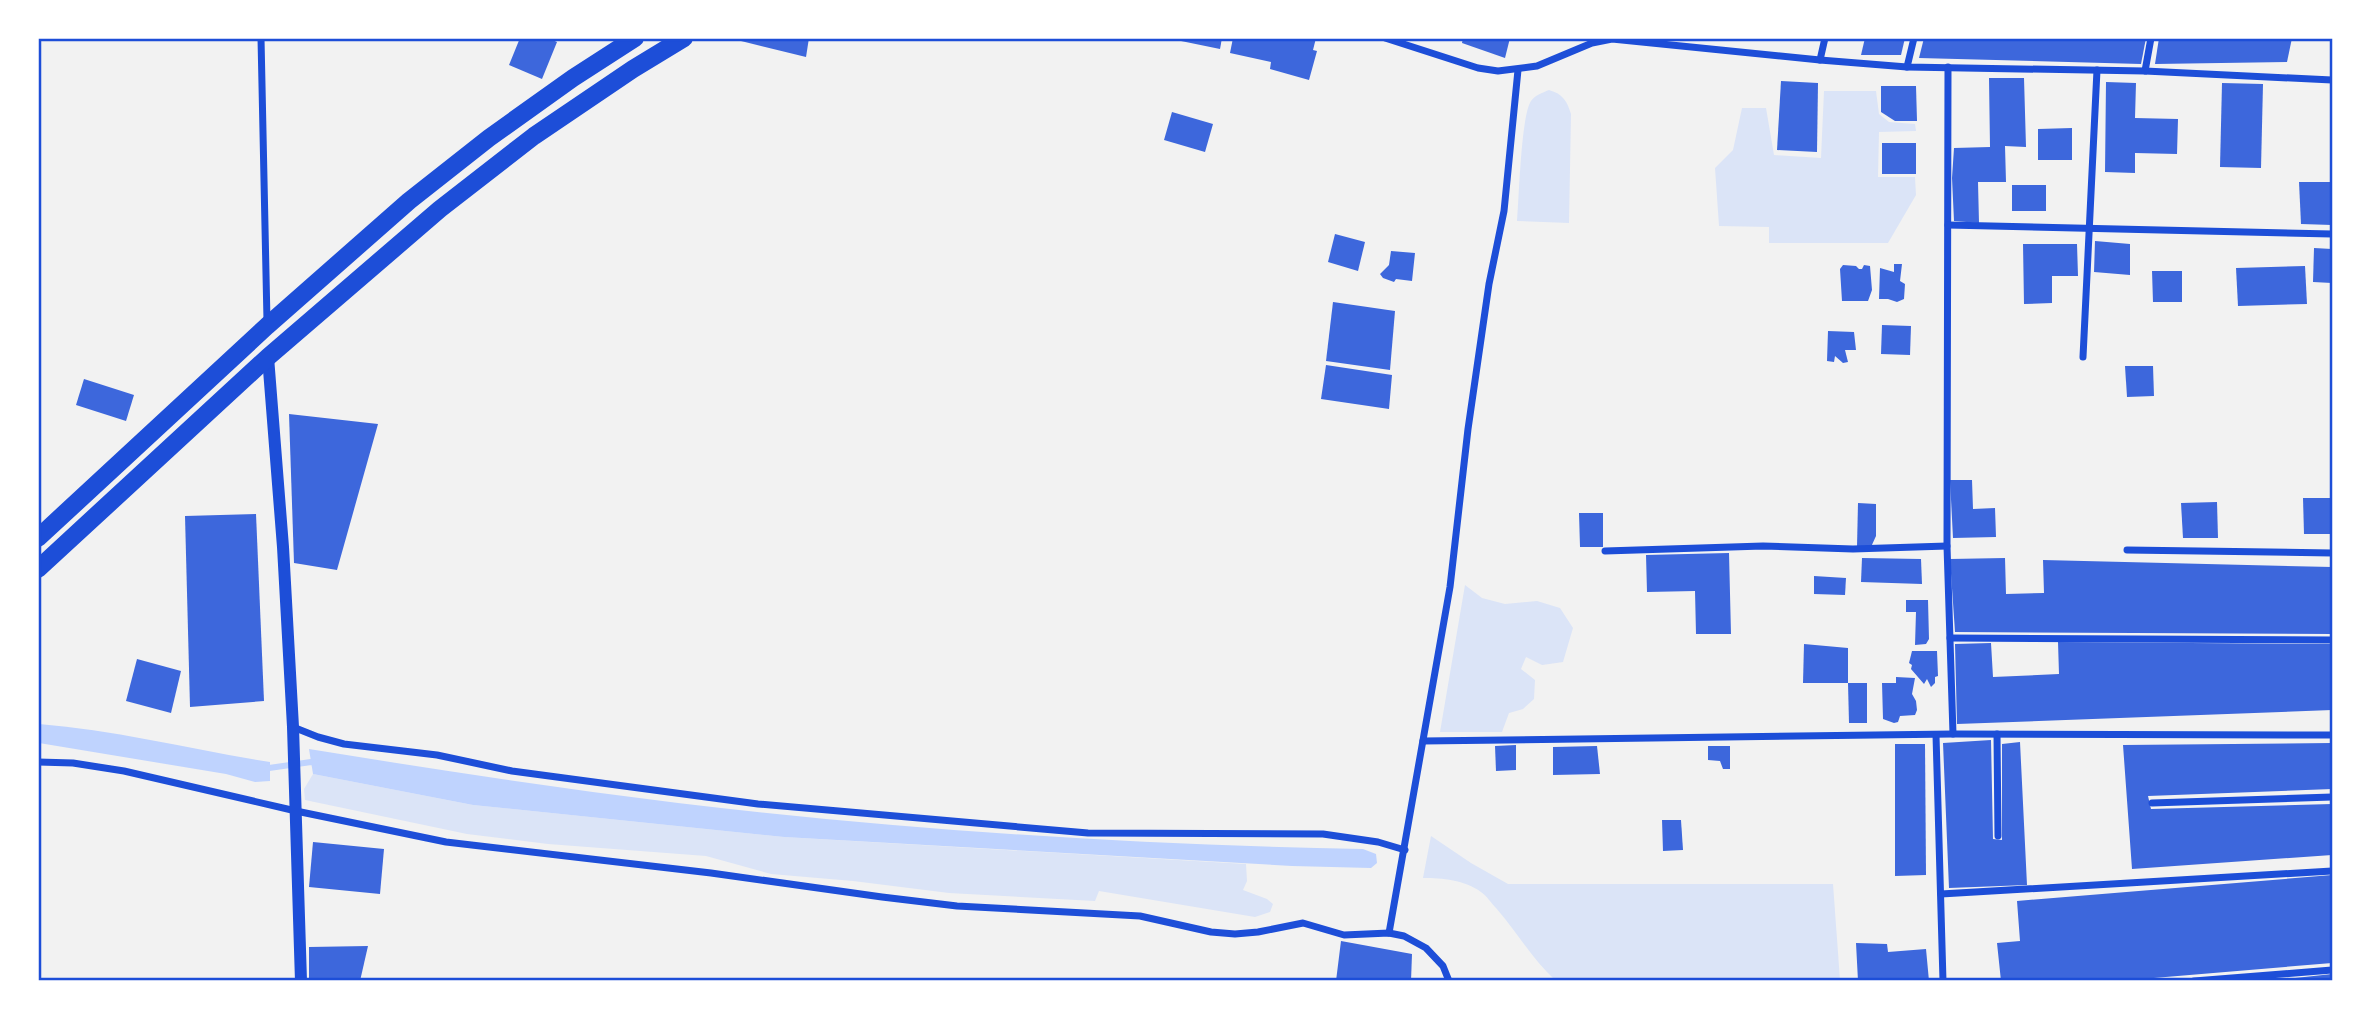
<svg xmlns="http://www.w3.org/2000/svg" width="2371" height="1019" font-family="'Open Sans',sans-serif">
<rect width="100%" height="100%" fill="#f2f2f2"/>
<!-- green -->
<g fill="#dbe4f7">
<path d="M1549,90C1563,94 1567,101 1571,114L1569,223L1517,221C1519,199 1521,116 1531,101C1535,95 1542,93 1549,90Z"/>
<path d="M1824,91H1876L1879,114L1889,122L1915,124L1916,131L1879,132L1878,177H1915L1916,195L1888,243H1769V227L1719,226L1715,168L1733,150L1742,108H1766L1774,155L1821,158Z"/>
<path d="M1465,585L1482,598L1505,604L1537,601L1560,608L1573,628L1563,662L1542,665L1526,657L1521,669L1535,680L1534,699L1523,709L1509,713L1502,732H1440Z"/>
<path d="M313,774L473,805L784,837L1246,864L1247,881L1243,890L1267,899L1273,904L1270,912L1255,917L1099,891L1095,901L949,893L853,881L771,874L706,856L548,844L467,834L305,800L304,789Z"/>
<path d="M1431,836L1471,863L1508,884H1833L1840,980H1555C1532,959 1517,932 1496,908C1491,903 1487,896 1481,892C1465,880 1442,878 1423,878Z"/>
</g>
<!-- water -->
<g fill="#bfd3fe">
<path d="M39,724C116,730 193,750 270,762V781L255,782L226,774L39,743Z"/>
<path d="M309,749C432,769 554,788 678,803C905,830 1135,845 1363,849L1376,854L1377,863L1371,868L1292,866L784,837L473,805L313,774Z"/>
</g>
<g fill="none" stroke-linecap="round" stroke-linejoin="round">
<!-- stream -->
<path stroke="#bfd3fe" stroke-width="6" d="M262,769L311,762L317,763"/>
</g>
<!-- building -->
<g fill="#3d67dc">
<path d="M520,38H548L557,42L542,79L509,65Z"/>
<path d="M745,38H809L806,57L741,41Z"/>
<path d="M1182,38H1222L1220,49L1181,41Z"/>
<path d="M1233,38H1316L1313,50L1317,51L1309,80L1270,69L1271,62L1230,53Z"/>
<path d="M1463,38H1510L1505,58L1462,43Z"/>
<path d="M1865,38H1905L1901,55H1861Z"/>
<path d="M1924,38H2146L2141,64L1919,58Z"/>
<path d="M2159,38H2292L2287,62L2155,64Z"/>
<path d="M1989,78H2024L2026,147L2005,146L2006,182H1978L1979,223L1954,221L1952,178L1954,148L1990,147Z"/>
<path d="M1781,81L1818,83L1817,152L1777,150Z"/>
<path d="M2106,82L2136,83L2135,118L2178,119L2177,154L2135,153V173L2105,172Z"/>
<path d="M2222,83L2263,84L2261,168L2220,167Z"/>
<path d="M1881,86H1916L1917,121H1895L1881,112Z"/>
<path d="M1172,112L1213,124L1205,152L1164,140Z"/>
<path d="M2072,128V160H2038V129Z"/>
<rect x="1882" y="143" width="34" height="31"/>
<path d="M2299,182H2332V225L2301,224Z"/>
<rect x="2012" y="185" width="34" height="26"/>
<path d="M1335,234L1365,242L1358,271L1328,262Z"/>
<path d="M2095,241L2130,244V275L2094,272Z"/>
<path d="M2023,244H2077L2078,276H2052V303L2024,304Z"/>
<path d="M2314,248L2332,249V283L2313,282Z"/>
<path d="M1391,251L1415,253L1412,281L1396,279L1394,282L1383,278L1380,274L1389,265Z"/>
<path d="M1894,264H1902L1900,281L1905,284L1904,299L1897,302L1888,299H1879L1880,268L1894,272Z"/>
<path d="M1843,265L1856,266L1859,269H1862L1864,265L1870,266L1872,290L1868,301H1842L1840,269Z"/>
<path d="M2305,266L2307,304L2238,306L2236,268Z"/>
<path d="M2152,271H2182V302H2153Z"/>
<path d="M1333,302L1395,311L1390,370L1326,361Z"/>
<path d="M1882,325L1911,326L1910,355L1881,354Z"/>
<path d="M1828,331L1854,332L1856,350H1845L1848,362L1843,363L1835,356L1834,362L1827,361Z"/>
<path d="M1326,365L1392,375L1389,409L1321,399Z"/>
<path d="M2125,366H2153L2154,396L2127,397Z"/>
<path d="M84,379L134,395L126,421L76,405Z"/>
<path d="M289,414L378,424L337,570L294,563Z"/>
<path d="M1950,480H1972L1973,509L1995,508L1996,537L1953,538Z"/>
<path d="M2303,498H2331L2332,534H2304Z"/>
<path d="M2217,502L2218,538H2183L2181,503Z"/>
<path d="M1858,503L1876,504V536L1871,547H1857Z"/>
<path d="M1579,513H1603V547H1580Z"/>
<path d="M256,514L264,701L190,707L185,516Z"/>
<path d="M1729,553L1731,634H1696L1695,591L1647,592L1646,555Z"/>
<path d="M1862,558L1921,559L1922,584L1861,582Z"/>
<path d="M2005,558L2006,594L2044,593L2043,560L2332,567V634L1955,632L1950,559Z"/>
<path d="M1814,576L1846,578L1845,595L1814,594Z"/>
<path d="M1906,600H1928L1929,639L1926,644L1915,645L1916,612H1906Z"/>
<path d="M2058,642L2332,644V710L1957,724L1955,644L1991,643L1993,677L2059,674Z"/>
<path d="M1804,644L1848,648V683H1803Z"/>
<path d="M1912,651H1937L1938,676L1935,677V683L1931,687L1927,679L1924,684L1911,669L1912,665L1909,663Z"/>
<path d="M137,659L181,671L171,713L126,701Z"/>
<path d="M1896,677L1915,678L1912,694L1916,701L1917,710L1915,715L1900,716L1898,722L1894,723L1883,719L1882,683H1896Z"/>
<path d="M1848,683H1867V723H1849Z"/>
<path d="M1991,740L1993,839L2002,840V744L2020,742L2027,885L1949,888L1943,743Z"/>
<path d="M2332,743V789L2148,796L2151,809L2332,804V855L2132,869L2123,745Z"/>
<path d="M1895,744H1925L1926,875L1895,876Z"/>
<path d="M1516,745V770L1496,771L1495,746Z"/>
<path d="M1597,746L1600,774L1553,775V747Z"/>
<path d="M1708,746H1730V769H1723L1720,761L1708,760Z"/>
<path d="M1662,820H1681L1683,850L1663,851Z"/>
<path d="M313,842L384,849L380,894L309,887Z"/>
<path d="M2332,875V963L2118,981H2001L1997,943L2020,941L2017,901Z"/>
<path d="M1341,941L1412,954L1411,981H1336Z"/>
<path d="M1856,943L1887,944L1888,952L1926,949L1929,981H1858Z"/>
<path d="M368,946L360,981H309V947Z"/>
<path d="M2332,974V981H2285V979Z"/>
</g>
<g fill="none" stroke-linecap="round" stroke-linejoin="round">
<!-- minor -->
<g stroke="#1d4ed8" stroke-width="7">
<path d="M261,38L267,321"/>
<path d="M1385,38L1478,68L1498,71L1537,66L1592,43L1612,39L1820,60L1907,67L2145,71L2332,80"/>
<path d="M1820,60L1825,38"/>
<path d="M1907,67L1914,38"/>
<path d="M1948,67L1947,546L1953,734"/>
<path d="M2145,71L2151,38"/>
<path d="M1948,225L2332,234"/>
<path d="M2083,357L2097,70"/>
<path d="M2127,550L2332,553"/>
<path d="M1605,551L1763,546L1853,549L1947,546"/>
<path d="M1950,638L2332,640"/>
<path d="M293,727L318,737L344,744L437,755L512,771L758,804L1088,833L1323,834L1378,842L1405,850"/>
<path d="M1997,734L1998,836"/>
<path d="M1936,735L1943,981"/>
<path d="M1423,741L1953,734L2332,735"/>
<path d="M38,762L73,763L124,771L296,811L446,842L711,873L882,897L957,906L1140,916L1211,932L1235,934L1258,932L1303,923L1344,935L1389,933L1404,936L1426,948L1443,966L1449,981"/>
<path d="M2152,803L2332,797"/>
<path d="M1941,894L2332,871"/>
<path d="M1389,933L1450,587L1468,429L1489,284L1504,211L1518,70"/>
<path d="M2194,981L2332,970"/>
</g>
<!-- tertiary -->
<path stroke="#1d4ed8" stroke-width="12" d="M268,357L283,547L293,727L301,981"/>
<!-- trunk -->
<g stroke="#1d4ed8" stroke-width="18">
<path d="M38,538L267,326L409,201L489,138L573,78L635,38"/>
<path d="M38,569L268,357L440,209L534,136L633,69L684,38"/>
</g>
</g>
<!-- border -->
<rect width="2371" height="1019" fill="none" stroke="#ffffff" stroke-width="80"/>
<rect x="40" y="40" width="2291" height="939" fill="none" stroke="#1d4ed8" stroke-width="2.5"/>
</svg>
